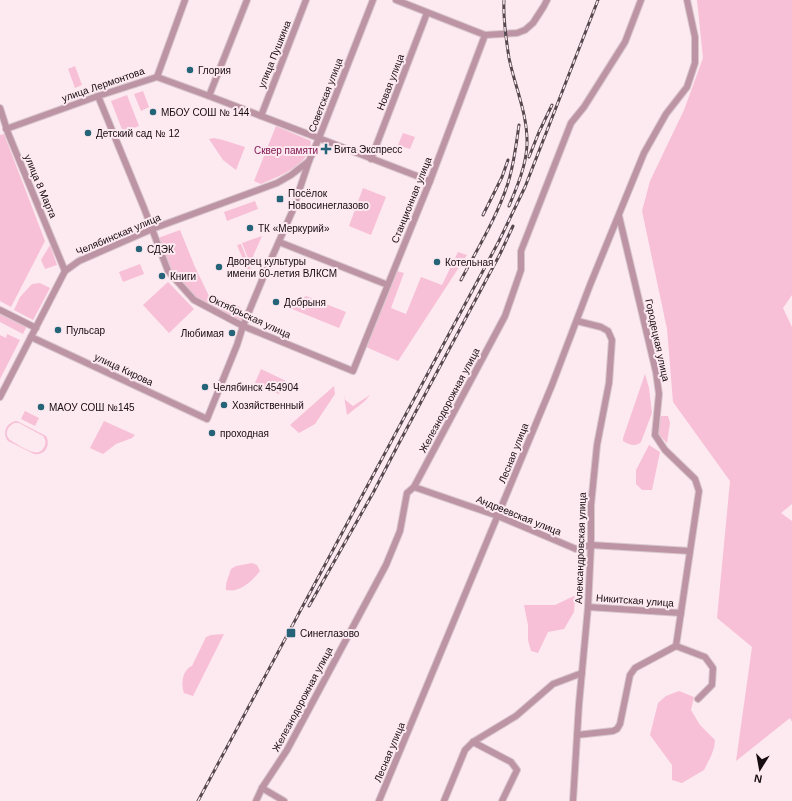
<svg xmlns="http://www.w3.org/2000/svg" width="792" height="801" font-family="Helvetica,sans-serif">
<rect width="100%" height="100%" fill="#fde9f0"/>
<!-- green -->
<g fill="#f7c0d6" fill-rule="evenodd">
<path d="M697,0H792V295L783,308L792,327V504L781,513L792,521V722L790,718L736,761L752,647L717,618L730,481L673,402L667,329L642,211L650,181L684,110L703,58Z"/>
<path d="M75,66L82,85L75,88L68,69Z"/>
<path d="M143,91L149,107L141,111L134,94Z"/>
<path d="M127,95L139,126L123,132L111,101Z"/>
<path d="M276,126L311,141C311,145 310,150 308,153C299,169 277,177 261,184L254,181Z"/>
<path d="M403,133L415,137L410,149L398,145Z"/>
<path d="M4,134L45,241L11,307L0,301V135Z"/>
<path d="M214,138L223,140L245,147L236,170L223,160L209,139Z"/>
<path d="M363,188L386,197L371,235L349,226Z"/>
<path d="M255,201L258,209L227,221L224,212Z"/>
<path d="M180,230L195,267L209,296L219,298L240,307L244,314L242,322L195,298L170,270L158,238Z"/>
<path d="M262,236L250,263L242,243Z"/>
<path d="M241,244L252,272L249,274L237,245Z"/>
<path d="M50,245L57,265L45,269L41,260Z"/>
<path d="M458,252L467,255L398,361L366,347L397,271L404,273L391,308L406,314L421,277L442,285Z"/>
<path d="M140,264L144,274L123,282L119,272Z"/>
<path d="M168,282L194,309L169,333L143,305Z"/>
<path d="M40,283L50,288L33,320L14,310L20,297L32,284Z"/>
<path d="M306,296L346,312L339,328L292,309L295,304Z"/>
<path d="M0,315H4L25,326L26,328L23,334L0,322Z"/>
<path d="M7,334L20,340L0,379V335L6,338Z"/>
<path d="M261,369L286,381L279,394L255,383Z"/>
<path d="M645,374L649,388L652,413L641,442C637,447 628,445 623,441V438Z"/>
<path d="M334,386L335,394L315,424L299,433L290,425Z"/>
<path d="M370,395L365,401L347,415L344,396V399L353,406Z"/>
<path d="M25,411L39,418L35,426L21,419Z"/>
<path d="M661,416H668L670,423L667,443L658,434Z"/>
<path d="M16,421L19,422L46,436C51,445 45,456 34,454L8,441C2,433 6,423 16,421ZM14,423H19L43,436C45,439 46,441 45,445C44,448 42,451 39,452C33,455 15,443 10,440C4,434 7,427 14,423Z"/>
<path d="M104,421L135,435L132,438L116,444L103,454L90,448Z"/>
<path d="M649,445L660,452L652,490H642L636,484V470Z"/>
<path d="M252,563L257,565L260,571C252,581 240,593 226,590C225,583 229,576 231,569L236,566Z"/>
<path d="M574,596L575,598L574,612L564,629L548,632L538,653L531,651L528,640V625L524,605H555Z"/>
<path d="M224,634L193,696L184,693C181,684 182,670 192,666L206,637L211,635Z"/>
<path d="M679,691L694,697L691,710L700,725L715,740L714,748L711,756L704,770L682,783L672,780V765L650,735L658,703L666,696Z"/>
</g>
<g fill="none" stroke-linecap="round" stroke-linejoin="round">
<defs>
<g id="minor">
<path d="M396,0L485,35L517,33L525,30L533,23L544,6L547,0"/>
<path d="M157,77L185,0"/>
<path d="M98,96L144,208L168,271L194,300L243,326L353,371L430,181L485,35"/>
<path d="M209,96L247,0"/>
<path d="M0,108L8,133L65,271"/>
<path d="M261,116L306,0"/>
<path d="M6,129L98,96L157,77L209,96L430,181"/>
<path d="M371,159L427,13"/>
<path d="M619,216L656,372L659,394L655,435L665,450L695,479L699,491L676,646"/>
<path d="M279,242L388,285"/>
<path d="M0,310L36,328"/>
<path d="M31,337L207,419L237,345L243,326L265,273L292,212L309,161L319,138L373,0"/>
<path d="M0,397L65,271L79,261L152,229L277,183L291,175L309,161"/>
<path d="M414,487L498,516L576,549L591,545L690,551"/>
<path d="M588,607L681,613"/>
<path d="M676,646L705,657L713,668L712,685L698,699"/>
<path d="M577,735L613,731L617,729L620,724L630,675L635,668L676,646"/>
<path d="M473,742L511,762L517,770L502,801"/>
<path d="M262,788L284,801"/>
<path d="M256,801L262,788L287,750L386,565L400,531L407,493L414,487L505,316L521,270V251L571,123L584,107L625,42L641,0"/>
<path d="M379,801L552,385L590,285L644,153L666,114L687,87L695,63V37L687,0"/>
<path d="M444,801L465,750L473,742L516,716L553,684L582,673"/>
<path d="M573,801L579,704L588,607L591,545V505L597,445L609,383L612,340L608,331L601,327L577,321"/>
</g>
</defs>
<!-- minor casing -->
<use href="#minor" stroke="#d8c6cc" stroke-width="8"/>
<!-- minor -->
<use href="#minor" stroke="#bd94a4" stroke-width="6"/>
<defs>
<g id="rail">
<path d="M504,0C503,19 506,39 509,58C515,87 528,115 527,145C526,166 517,187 509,206"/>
<path d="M529,157L539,132L552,105"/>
<path d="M483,215L502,177L508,160"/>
<path d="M461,280C478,248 497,217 508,183C514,164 516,145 519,125"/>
<path d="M309,606L373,493L398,445L500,254L513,226"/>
<path d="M198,801L499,241L525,187L598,0"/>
</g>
</defs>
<!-- rail casing -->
<use href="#rail" stroke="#55484e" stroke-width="3"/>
<!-- rail -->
<use href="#rail" stroke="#fde9f0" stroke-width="1.5" stroke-dasharray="4.5" stroke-linecap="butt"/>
</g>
<!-- markers -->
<g fill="#246378" stroke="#fde9f0" stroke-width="1.5">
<circle cx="190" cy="70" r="4"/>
<circle cx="153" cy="112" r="4"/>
<circle cx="88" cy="133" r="4"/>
<path d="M324 143h4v4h4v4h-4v4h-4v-4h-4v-4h4z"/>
<rect x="276" y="195" width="8" height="8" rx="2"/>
<circle cx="250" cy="228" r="4"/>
<circle cx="139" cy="249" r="4"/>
<circle cx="437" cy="262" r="4"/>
<circle cx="219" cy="267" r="4"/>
<circle cx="162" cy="276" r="4"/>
<circle cx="276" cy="302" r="4"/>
<circle cx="58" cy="330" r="4"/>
<circle cx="232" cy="333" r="4"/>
<circle cx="205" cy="387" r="4"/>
<circle cx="224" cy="405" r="4"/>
<circle cx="41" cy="407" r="4"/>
<circle cx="212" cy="433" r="4"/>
<rect x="286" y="628" width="10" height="10" rx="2"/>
</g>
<g text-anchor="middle" stroke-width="4" stroke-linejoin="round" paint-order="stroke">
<!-- street labels -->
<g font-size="10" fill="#170c11" stroke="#fde9f0">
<text transform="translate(274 54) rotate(-68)" y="4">улица Пушкина</text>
<text transform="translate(390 82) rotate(-69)" y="4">Новая улица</text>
<text transform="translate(103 84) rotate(-19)" y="4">улица Лермонтова</text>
<text transform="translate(325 95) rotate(-69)" y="4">Советская улица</text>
<text transform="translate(41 186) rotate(67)" y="4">улица 8 Марта</text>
<text transform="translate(411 200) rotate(-68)" y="4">Станционная улица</text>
<text transform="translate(118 234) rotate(-23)" y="4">Челябинская улица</text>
<text transform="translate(250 316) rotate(25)" y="4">Октябрьская улица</text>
<text transform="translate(658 340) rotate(78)" y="4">Городецкая улица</text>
<text transform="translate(124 369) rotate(25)" y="4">улица Кирова</text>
<text transform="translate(449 400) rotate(-62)" y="4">Железнодорожная улица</text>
<text transform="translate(513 453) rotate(-68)" y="4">Лесная улица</text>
<text transform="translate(519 515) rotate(22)" y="4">Андреевская улица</text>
<text transform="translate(580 548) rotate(-88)" y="4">Александровская улица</text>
<text transform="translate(635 600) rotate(4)" y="4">Никитская улица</text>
<text transform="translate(302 699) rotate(-62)" y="4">Железнодорожная улица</text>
<text transform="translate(389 752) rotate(-67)" y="4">Лесная улица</text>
</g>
<!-- poi labels -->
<g font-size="10" fill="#170c11" stroke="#fde9f0" text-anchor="start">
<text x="198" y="74">Глория</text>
<text x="161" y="116">МБОУ СОШ № 144</text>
<text x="96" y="137">Детский сад № 12</text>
<text x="334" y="153">Вита Экспресс</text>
<text x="288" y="197">Посёлок<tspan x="288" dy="12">Новосинеглазово</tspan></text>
<text x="258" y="232">ТК «Меркурий»</text>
<text x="147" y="253">СДЭК</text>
<text x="227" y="265">Дворец культуры<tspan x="227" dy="12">имени 60-летия ВЛКСМ</tspan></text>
<text x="445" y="266">Котельная</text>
<text x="170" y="280">Книги</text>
<text x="284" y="306">Добрыня</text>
<text x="66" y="334">Пульсар</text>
<text x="224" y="337" text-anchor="end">Любимая</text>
<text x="213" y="391">Челябинск 454904</text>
<text x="232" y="409">Хозяйственный</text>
<text x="49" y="411">МАОУ СОШ №145</text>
<text x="220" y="437">проходная</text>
<text x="300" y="637">Синеглазово</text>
</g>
<!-- park labels -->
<g font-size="10" fill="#7d114d" stroke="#fde9f0">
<text x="286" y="154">Сквер памяти</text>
</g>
</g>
<!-- north arrow -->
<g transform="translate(760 769) rotate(191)" stroke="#fde9f0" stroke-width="3" paint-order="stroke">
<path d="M0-3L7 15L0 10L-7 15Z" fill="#170c11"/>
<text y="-6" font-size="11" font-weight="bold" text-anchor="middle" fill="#170c11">N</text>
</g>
</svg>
